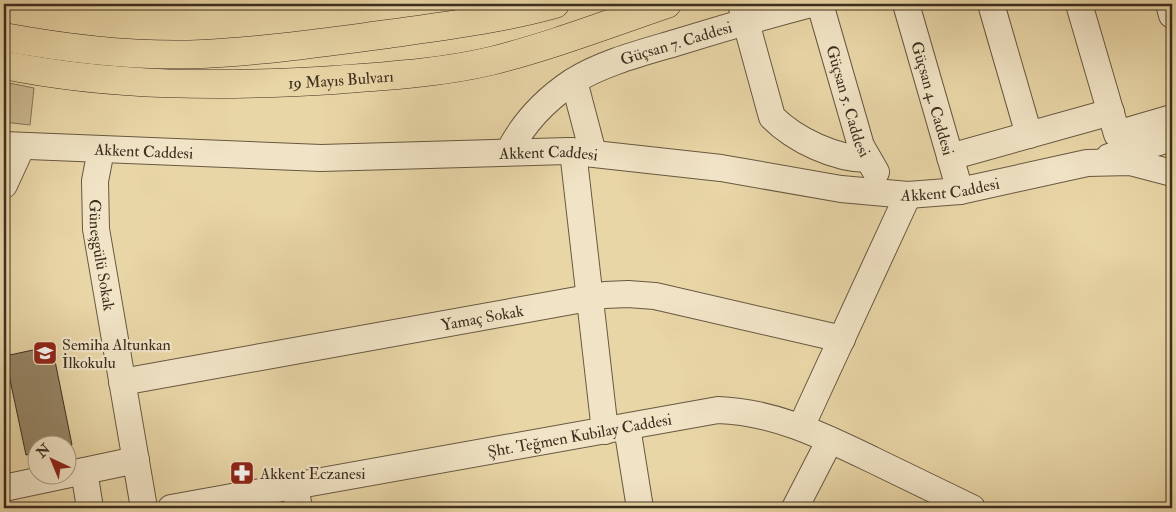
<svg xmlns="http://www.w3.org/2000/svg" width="1176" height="512" font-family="'IM FELL Double Pica',serif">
<rect width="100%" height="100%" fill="#e9d6a7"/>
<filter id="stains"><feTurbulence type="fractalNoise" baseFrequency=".004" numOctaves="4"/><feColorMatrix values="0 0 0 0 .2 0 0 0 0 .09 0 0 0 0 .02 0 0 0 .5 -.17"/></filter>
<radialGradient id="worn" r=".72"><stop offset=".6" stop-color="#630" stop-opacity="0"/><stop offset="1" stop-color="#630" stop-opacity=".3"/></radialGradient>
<!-- green -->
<path fill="#ccb990" stroke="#847458" d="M4,82L34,88L30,125L4,122Z"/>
<!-- building -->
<path fill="#968566" stroke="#3c2e1f" d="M52,346L72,445L38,444V452L26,455L5,356Z"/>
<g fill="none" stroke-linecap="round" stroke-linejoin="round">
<defs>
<g id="minor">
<path d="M741,4L772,117C795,140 835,159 868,159"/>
<path id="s1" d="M820,4L861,146L876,172"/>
<path id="s2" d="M906,4L960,191"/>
<path d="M991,4L1029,135"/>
<path d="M1079,4L1117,134L1172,118"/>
<path d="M1169,4L1172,15"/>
<path d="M574,81L593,153"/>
<path id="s3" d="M4,145L321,158L567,151L721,168L841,189L908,195L960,191L1087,163L1130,162L1172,173"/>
<path id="s4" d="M101,150L95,181L96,229L144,508"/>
<path id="s5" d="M509,151C524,122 545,100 572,82C602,63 641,53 675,43C720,29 765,16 811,4"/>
<path d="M573,151L605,431"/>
<path d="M950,157L1111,112"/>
<path d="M1109,157L1172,138"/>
<path d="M4,185L22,146"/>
<path id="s6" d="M122,382L605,295L628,294L655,296L842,339"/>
<path d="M627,427L640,508"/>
<path d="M801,427L908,195"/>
<path d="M84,471L90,508"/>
<path d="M295,486L299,508"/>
<path d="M4,488L136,460"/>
<path id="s7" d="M171,508L718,410C775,412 823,436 873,460C906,476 939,492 972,508"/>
<path d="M795,508L830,440"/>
</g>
<g id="highway">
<path d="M4,37C69,49 137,57 203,54C265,51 327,42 388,34C444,26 501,19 555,4"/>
<path id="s8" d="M4,65C113,87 224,87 334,80C387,76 440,73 491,61C551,46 608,24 667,4"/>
</g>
</defs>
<!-- minor casing -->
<use href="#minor" stroke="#675841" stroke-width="28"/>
<!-- highway casing -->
<use href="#highway" stroke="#3c2e1f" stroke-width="29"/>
<!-- minor -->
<use href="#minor" stroke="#f1e4c6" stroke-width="26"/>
<!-- highway -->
<use href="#highway" stroke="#e9d6a7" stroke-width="28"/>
</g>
<!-- icons -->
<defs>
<symbol id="school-square" viewBox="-11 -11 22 22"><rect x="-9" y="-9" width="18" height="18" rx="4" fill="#8f2418" stroke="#f1e4c6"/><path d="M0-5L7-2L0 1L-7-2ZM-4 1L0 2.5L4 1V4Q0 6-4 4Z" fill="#fff"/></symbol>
<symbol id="pharmacy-square" viewBox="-11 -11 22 22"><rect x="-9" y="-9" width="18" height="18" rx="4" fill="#8f2418" stroke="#f1e4c6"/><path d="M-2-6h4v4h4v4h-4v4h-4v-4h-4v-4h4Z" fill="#fff"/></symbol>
</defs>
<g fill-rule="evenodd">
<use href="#school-square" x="31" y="339" width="28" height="28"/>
<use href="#pharmacy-square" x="228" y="459" width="28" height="28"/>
</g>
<g text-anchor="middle" stroke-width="4.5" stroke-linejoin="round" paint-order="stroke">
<!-- street labels -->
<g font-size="16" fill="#3c2e1f" stroke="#f1e4c6">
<text dy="6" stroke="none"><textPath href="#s5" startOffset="206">Güçsan 7. Caddesi</textPath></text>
<text dy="6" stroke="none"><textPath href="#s8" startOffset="338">19 Mayıs Bulvarı</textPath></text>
<text dy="6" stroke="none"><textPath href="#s2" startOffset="98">Güçsan 4. Caddesi</textPath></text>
<text dy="6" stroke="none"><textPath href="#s1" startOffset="101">Güçsan 5. Caddesi</textPath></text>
<text dy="6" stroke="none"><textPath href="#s3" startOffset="140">Akkent Caddesi</textPath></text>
<text dy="6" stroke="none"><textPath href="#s3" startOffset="545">Akkent Caddesi</textPath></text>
<text dy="6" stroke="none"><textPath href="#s3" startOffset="950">Akkent Caddesi</textPath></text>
<text dy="6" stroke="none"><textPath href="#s4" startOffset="106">Güneşgülü Sokak</textPath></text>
<text dy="6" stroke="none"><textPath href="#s6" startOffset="366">Yamaç Sokak</textPath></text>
<text dy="6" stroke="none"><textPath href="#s7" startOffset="415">Şht. Teğmen Kubilay Caddesi</textPath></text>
</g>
<!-- poi labels -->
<g font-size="16" fill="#3c2e1f" stroke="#f1e4c6" text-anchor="start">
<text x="62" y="350">Semiha Altunkan<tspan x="62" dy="18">İlkokulu</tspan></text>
<text x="260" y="479">Akkent Eczanesi</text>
</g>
</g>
<!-- margin -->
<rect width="1176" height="512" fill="none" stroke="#e9d6a7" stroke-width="20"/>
<rect x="5" y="5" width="1166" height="502" fill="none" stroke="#3c2e1f" stroke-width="2.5"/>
<rect x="10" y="10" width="1156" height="492" fill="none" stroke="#3c2e1f"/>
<!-- north arrow -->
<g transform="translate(52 460) rotate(316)"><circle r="24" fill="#f1e4c6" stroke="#a99b83"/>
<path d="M0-4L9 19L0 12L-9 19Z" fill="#8f2418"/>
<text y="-8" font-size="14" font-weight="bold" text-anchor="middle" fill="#3c2e1f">N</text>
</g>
<rect width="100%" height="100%" filter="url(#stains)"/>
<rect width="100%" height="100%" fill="url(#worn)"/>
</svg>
